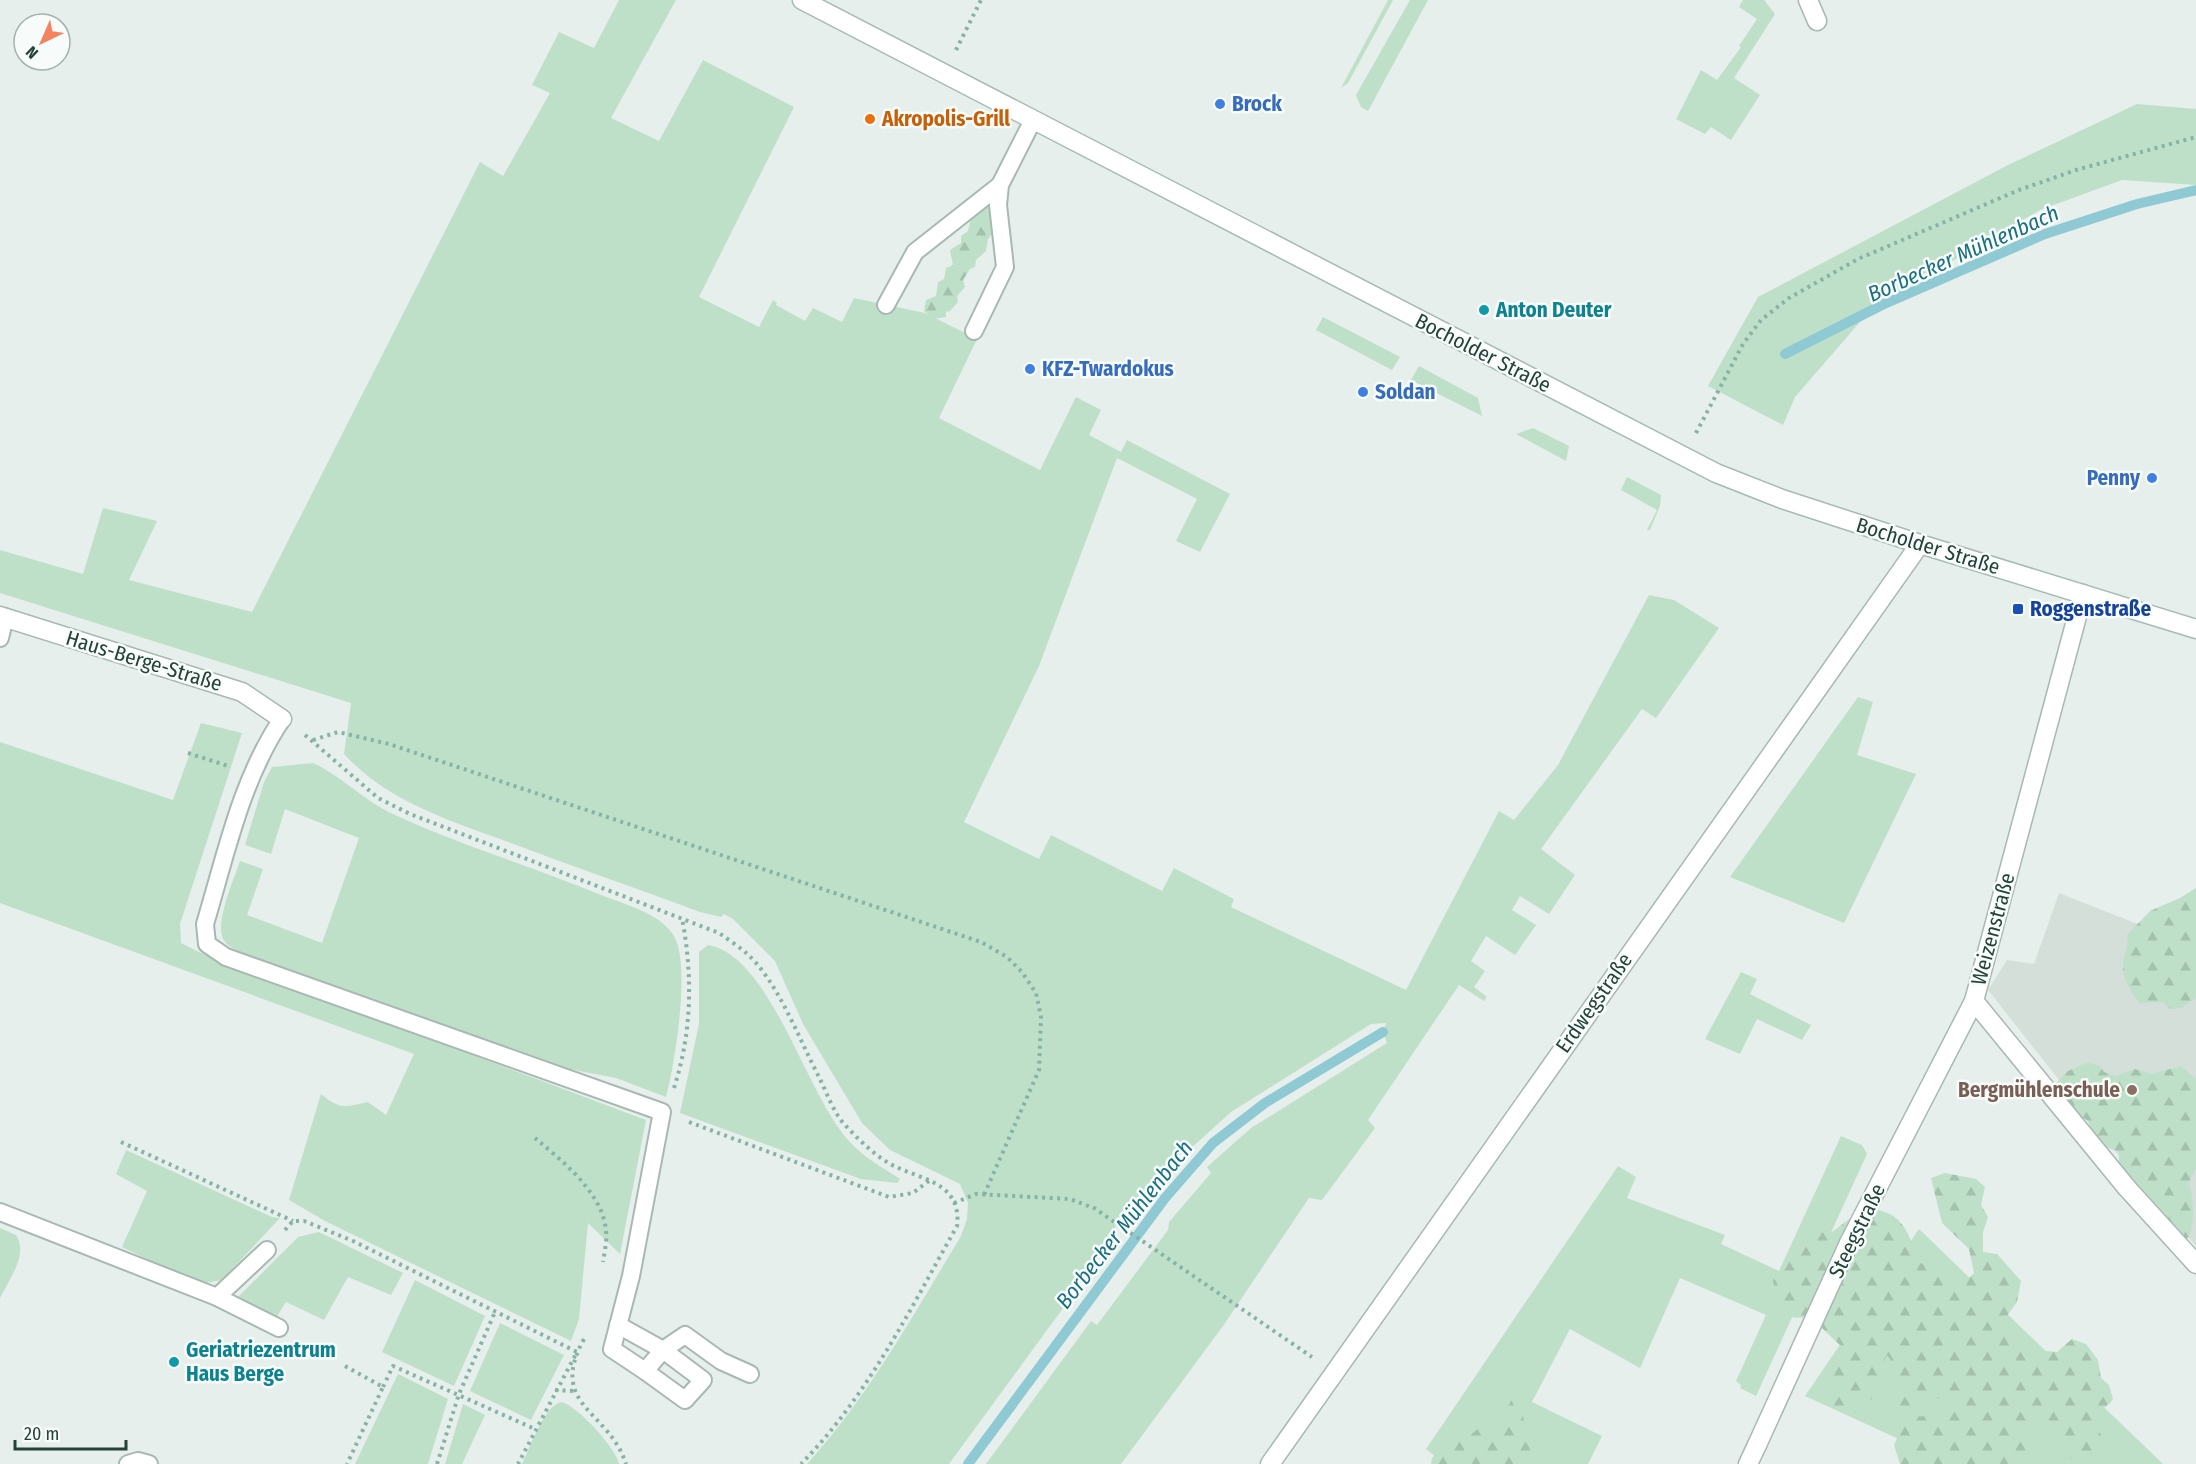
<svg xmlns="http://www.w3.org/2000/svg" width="2196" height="1464" font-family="'Fira Sans Condensed',sans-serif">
<defs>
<pattern id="forest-firs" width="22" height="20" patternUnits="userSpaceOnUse" patternTransform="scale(1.5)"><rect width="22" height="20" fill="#bfe0c8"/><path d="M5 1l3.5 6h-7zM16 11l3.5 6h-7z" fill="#a4c1ad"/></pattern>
</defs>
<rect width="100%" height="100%" fill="#e6efeb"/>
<!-- built -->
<path fill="#d4dfda" d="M2059,893L2196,947V1246L2146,1190L1988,990L2007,960L2034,964Z"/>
<!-- green -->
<g fill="#bfe0c8">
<path d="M619,0H676L611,118L659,141L703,60L794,107L699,297L759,327L773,300L777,303L776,305L805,321L813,308L842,322L854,298L925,313L977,339L939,418L1040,470L1076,397L1101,410L1089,435L1121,452L1127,440L1230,494L1200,552L1176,541L1197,499L1117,458L1039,666L964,822L1039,859L1051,835L1162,891L1174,868L1234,899L1231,907L1406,990L1499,811L1514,820L1558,765L1649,595L1674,600L1719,628L1656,718L1642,709L1541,849L1575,875L1549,914L1520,896L1512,910L1536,925L1515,955L1486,936L1471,961L1485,971L1474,987L1487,997L1484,1001L1459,985L1368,1120L1375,1128L1322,1200L1309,1198L1223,1326L1121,1464H986L1091,1321L1097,1325L1168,1230L1169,1222L1211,1173L1207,1167L1251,1128L1387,1043L1383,1032L1386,1023L1371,1024L1231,1112L1188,1151L1182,1148L1139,1201L1136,1199L1064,1297L1069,1300L949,1464H807C869,1396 913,1315 961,1236L967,1219L968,1203L960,1184L890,1150L862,1123L803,1024L775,961L733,919L724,914L721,917L700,912C637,888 573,867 511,843C451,821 388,802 344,754L351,703L0,593V550L83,574L103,508L157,521L129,580L252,612L480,162L503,176L550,93L532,85L559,32L594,48Z"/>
<path d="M1388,0H1393L1348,83L1341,88Z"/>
<path d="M1410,0H1428L1368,111L1361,107L1356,95Z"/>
<path d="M1743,0H1764L1775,14L1734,78L1760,95L1731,140L1711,127L1705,134L1676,119L1701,70L1717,80L1741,47L1739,46L1757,19L1739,7Z"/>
<path d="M2137,104L2196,109V185L2122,180L2040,210L1873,307L1795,397L1783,425L1708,386L1758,297L2008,165Z"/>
<path d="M1323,317L1400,357L1392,370L1316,330Z"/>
<path d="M1419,366L1478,398L1482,416L1411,380Z"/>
<path d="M1533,428L1569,446L1566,461L1516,434Z"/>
<path d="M1627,477L1661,495L1660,506L1650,530H1647L1657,510L1621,490Z"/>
<path d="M1858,697L1873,702L1857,755L1916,774L1844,923L1730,877Z"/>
<path d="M201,723L242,733L180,924L181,943L199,952L646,1120L620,1254L588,1223L579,1319L571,1341L325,1221L289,1200L321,1094C340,1110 345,1107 368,1102L386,1115L414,1054L0,903V742L173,800Z"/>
<path d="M313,763C342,776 364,801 393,814C459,845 529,865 596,893C620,903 660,912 674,936C691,964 675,1064 666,1097L616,1078L569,1069L238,951C232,948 227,945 223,939C215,922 234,879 240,861L263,869L247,915L322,943L359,838L285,809L271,854L245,845L264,782L272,767Z"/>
<path d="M708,945C771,956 805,1093 849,1141C863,1157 882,1167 900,1179L897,1183L861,1179L680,1113L699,1024V952Z"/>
<path d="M1741,972L1757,979L1750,994L1811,1025L1802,1040L1757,1019L1740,1054L1705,1039Z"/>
<path d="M1841,1136L1862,1145L1867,1154L1756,1396L1740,1388L1741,1385L1736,1381L1766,1315L1680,1278L1640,1368L1570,1329L1532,1402L1602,1436L1588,1464H1445L1426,1449L1618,1166L1636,1177L1627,1198L1725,1235L1721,1244L1779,1271Z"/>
<path d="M126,1150L272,1217L280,1218L222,1280L199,1284L122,1247L147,1191L116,1174Z"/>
<path d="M0,1228L16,1235C29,1255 9,1279 0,1298Z"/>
<path d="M1919,1229L2163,1464H1907L1914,1446L1805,1396Z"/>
<path d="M319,1232L403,1273L391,1295L348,1277L324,1320L286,1302L276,1318L237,1298L298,1237Z"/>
<path d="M415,1280L485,1316L454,1386L382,1352Z"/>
<path d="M500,1323L564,1355L531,1420L470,1391Z"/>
<path d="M398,1374L448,1399L428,1464H355Z"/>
<path d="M561,1402C577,1405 616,1448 619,1464H522C530,1448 544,1406 561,1402Z"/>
<path d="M463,1404L485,1415L462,1464H445Z"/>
</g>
<!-- forest -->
<g fill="url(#forest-firs)" fill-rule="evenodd">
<path d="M982,208H992L995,230L988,239L986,251L976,260L975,267L970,269L963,280L965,287L957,296L958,302L949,312L946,311V317L933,319L924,311L926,300L936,296L938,282L944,279L946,268L953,265L950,250L961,243V236L968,231L971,217Z"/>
<path d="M2196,888V998L2181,1008L2170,1009L2163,1002L2140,1003C2131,993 2122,979 2123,964C2124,951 2129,951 2127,935L2150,911L2180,898Z"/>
<path d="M2088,1062L2100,1066L2104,1072L2116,1076L2135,1069L2152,1074L2181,1066L2196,1079V1168L2189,1183C2194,1199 2196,1233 2185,1241L2119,1167V1152L2106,1147L2095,1138L2088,1121L2062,1103L2056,1083L2068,1071Z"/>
<path d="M1945,1173L1976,1179L1985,1187L1981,1205L1988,1217L1983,1232V1252L1997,1254L2021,1281L2017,1302L2004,1320L2011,1331L2012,1348L2057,1352L2072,1339L2086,1344L2098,1360L2101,1378L2109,1385L2113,1399C2105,1410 2100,1410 2088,1410L2103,1439L2091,1464H2077L2068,1456L2060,1425L2048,1420L2029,1428L2022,1441L2031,1464H1900L1894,1445L1906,1418L1896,1412L1895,1366L1887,1355C1881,1364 1885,1373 1882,1383C1878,1395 1864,1406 1855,1413L1838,1411L1826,1397L1832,1365L1843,1348L1822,1328L1824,1310C1789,1327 1780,1316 1773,1280L1796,1247L1812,1233L1832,1232L1864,1208C1904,1211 1906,1229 1920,1263L1942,1268L1951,1279L1962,1285L1974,1273L1969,1249L1942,1223L1931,1178ZM1953,1396L1963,1407L1948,1415L1907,1417L1933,1399Z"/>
<path d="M1513,1397L1521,1402L1525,1430L1539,1458L1537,1464H1431L1432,1458L1456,1435L1467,1438L1481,1426L1493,1425L1501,1420Z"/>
</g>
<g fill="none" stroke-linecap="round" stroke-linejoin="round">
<!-- stream -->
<g stroke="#8ec9d4" stroke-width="10">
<path d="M1785,354L1882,305L2045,234L2137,204L2196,190"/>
<path d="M968,1464L1165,1198L1213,1143L1265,1103L1383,1032"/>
</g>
<defs>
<g id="service">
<path d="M886,305L915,252L1000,185"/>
<path d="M974,331L1005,267L998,205L1000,185L1033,120"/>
<path d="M0,638L5,617"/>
<path d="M282,719C241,780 226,854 205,924L207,944L226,957L662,1112L631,1276L612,1349L645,1371L663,1350L685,1335L721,1361L750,1374"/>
<path d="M0,1212L217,1297L279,1328"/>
<path d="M217,1297L267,1250"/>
<path d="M618,1325L663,1350L703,1380L685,1400L645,1371"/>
<path d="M128,1464L138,1461L149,1464"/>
</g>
<path id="pedestrian" d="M1757,1445L1849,1243"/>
<g id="minor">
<path d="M1808,0L1817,21"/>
<path d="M2083,594L1974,1001L2127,1188L2196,1264"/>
<path d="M0,616L242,692L282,719"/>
<path d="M1849,1243L1974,1001"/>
<path d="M1270,1464L1920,544"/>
<path d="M1748,1464L1757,1445"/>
</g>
<path id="secondary" d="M802,0L1716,473L1782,499L1920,544L2196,629"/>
</defs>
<!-- service casing -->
<use href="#service" stroke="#a8b8b2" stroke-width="20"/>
<!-- pedestrian casing -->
<use href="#pedestrian" stroke="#a8b8b2" stroke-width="21"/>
<!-- minor casing -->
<use href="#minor" stroke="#a8b8b2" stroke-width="21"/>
<!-- secondary casing -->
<use href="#secondary" stroke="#a4bbb3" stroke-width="21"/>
<!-- path -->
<g stroke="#86b3a5" stroke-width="4" stroke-dasharray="3 4.5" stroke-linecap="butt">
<path d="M956,50L981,0"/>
<path d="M1696,433L1743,344L1761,320L1789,298L1858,259L2019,190L2076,170L2196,137"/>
<path d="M305,735L378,798L410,814L719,933C727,939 737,945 745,952C777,979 799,1039 819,1077C827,1093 833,1112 845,1125C860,1141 875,1156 894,1166C923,1180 962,1183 957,1226C911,1308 867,1397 801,1464"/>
<path d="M313,740L338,732L389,744L981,942L1007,957L1022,972L1036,993L1041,1017L1039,1070L984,1195"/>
<path d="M188,753L228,766"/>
<path d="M674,1088C692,1032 693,976 682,918"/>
<path d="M689,1122L889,1197L913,1193L930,1180"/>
<path d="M535,1138C561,1160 598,1189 605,1224C608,1236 605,1250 603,1262"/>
<path d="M121,1142L293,1221"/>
<path d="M954,1203L976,1194L1070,1199L1094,1208L1312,1357"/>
<path d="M285,1230L293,1221H304L353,1241L577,1352L518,1464"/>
<path d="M584,1339C547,1406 609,1410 626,1464"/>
<path d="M345,1366L383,1387L347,1464"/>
<path d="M383,1387L393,1366L535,1429"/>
<path d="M555,1390L573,1391"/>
<path d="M437,1464L459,1394L495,1312"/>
</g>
<!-- service -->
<use href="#service" stroke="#fff" stroke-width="16"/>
<!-- pedestrian -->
<use href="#pedestrian" stroke="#fff" stroke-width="18"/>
<!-- minor -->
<use href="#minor" stroke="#fff" stroke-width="18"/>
<!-- secondary -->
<use href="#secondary" stroke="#fff" stroke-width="18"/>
</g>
<!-- markers -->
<g fill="#3f7fe0" stroke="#f7fbf9" stroke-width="2">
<circle cx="1220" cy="104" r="6"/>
<circle cx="1030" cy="369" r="6"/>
<circle cx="1363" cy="392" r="6"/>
<circle cx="2152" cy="478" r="6"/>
</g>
<circle fill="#e8710a" stroke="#f7fbf9" stroke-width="2" cx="870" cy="119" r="6"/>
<g fill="#0f9aa8" stroke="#f7fbf9" stroke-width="2">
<circle cx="1484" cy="310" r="6"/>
<circle cx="174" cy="1362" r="6"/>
</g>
<rect fill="#1a4fb4" stroke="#f7fbf9" stroke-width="2" x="2012" y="603" width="12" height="12" rx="3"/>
<circle fill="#8d6e63" stroke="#f7fbf9" stroke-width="2" cx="2132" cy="1090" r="6"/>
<g text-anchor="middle" stroke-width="5" stroke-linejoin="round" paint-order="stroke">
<!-- shop labels -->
<g font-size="21" font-weight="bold" fill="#366cbe" stroke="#f7fbf9" text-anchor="start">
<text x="1232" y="111">Brock</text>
<text x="1042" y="376">KFZ-Twardokus</text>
<text x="1375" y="399">Soldan</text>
<text x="2140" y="485" text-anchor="end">Penny</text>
</g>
<!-- food labels -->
<g font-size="21" font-weight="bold" fill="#c56008" stroke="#f7fbf9" text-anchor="start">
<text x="882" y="126">Akropolis-Grill</text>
</g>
<!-- culture labels -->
<g font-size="21" font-weight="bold" fill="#0d838f" stroke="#f7fbf9" text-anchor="start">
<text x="1496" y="317">Anton Deuter</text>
<text x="186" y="1357">Geriatriezentrum<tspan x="186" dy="24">Haus Berge</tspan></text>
</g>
<!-- street labels -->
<g font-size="21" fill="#24423a" stroke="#f7fbf9">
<text transform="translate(1483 353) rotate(27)" y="7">Bocholder Straße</text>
<text transform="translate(1928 546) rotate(17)" y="7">Bocholder Straße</text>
<text transform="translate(144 661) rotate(17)" y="7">Haus-Berge-Straße</text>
<text transform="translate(1993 929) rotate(-75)" y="7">Weizenstraße</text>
<text transform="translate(1594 1003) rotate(-55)" y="7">Erdwegstraße</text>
<text transform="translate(1857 1231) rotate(-64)" y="7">Steegstraße</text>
</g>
<!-- transit labels -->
<g font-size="21" font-weight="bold" fill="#164399" stroke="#f7fbf9" text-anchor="start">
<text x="2030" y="616">Roggenstraße</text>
</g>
<!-- education labels -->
<g font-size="21" font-weight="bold" fill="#785e54" stroke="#f7fbf9" text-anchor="end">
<text x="2120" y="1097">Bergmühlenschule</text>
</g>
<!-- water labels -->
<g font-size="22" font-style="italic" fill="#1c6f80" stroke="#f7fbf9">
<text transform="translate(1963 253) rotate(-24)" y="8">Borbecker Mühlenbach</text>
<text transform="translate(1124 1224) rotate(-52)" y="8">Borbecker Mühlenbach</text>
</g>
</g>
<!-- north arrow -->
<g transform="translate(42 42) rotate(224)"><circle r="28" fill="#f7fbf9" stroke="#a3b1ad" stroke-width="1.5"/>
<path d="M0-4.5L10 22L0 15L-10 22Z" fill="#f4845f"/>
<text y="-9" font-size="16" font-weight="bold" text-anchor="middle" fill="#24423a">N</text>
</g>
<!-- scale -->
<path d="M15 1440v9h111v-9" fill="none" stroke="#24423a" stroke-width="3"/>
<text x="24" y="1440" font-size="18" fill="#24423a" stroke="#f7fbf9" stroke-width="4.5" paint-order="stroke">20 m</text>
</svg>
